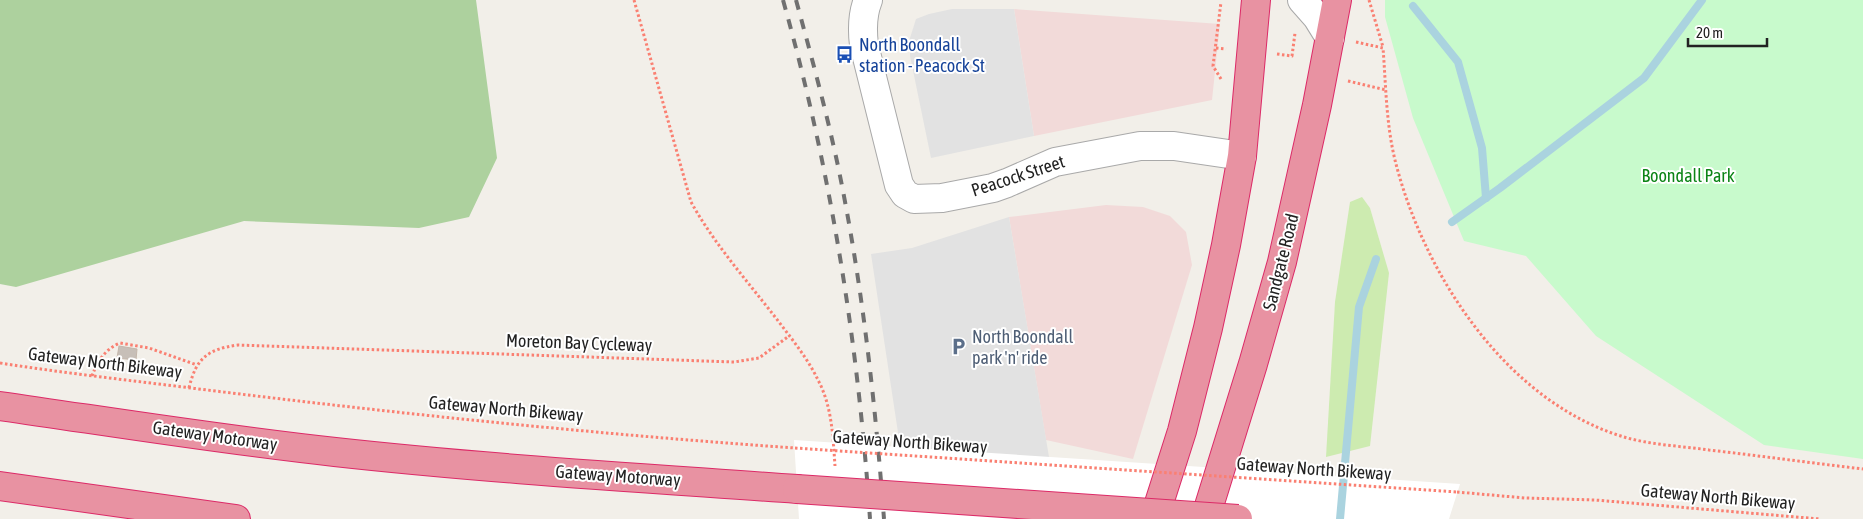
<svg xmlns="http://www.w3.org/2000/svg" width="1863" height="519" font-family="'Asap Condensed',sans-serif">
<rect width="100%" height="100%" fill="#f2efe9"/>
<!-- commercial -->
<g fill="#f2dad9">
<path d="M1014,9L1220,24L1212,100L1034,136Z"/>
<path d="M1106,205L1143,207L1170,216L1186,232L1192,265L1133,459L1046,440L1009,217Z"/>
</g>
<!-- grass -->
<path fill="#cdebb0" d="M1362,197L1370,208L1389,273L1370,446L1326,457L1335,302L1350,202Z"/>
<!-- forest -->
<path fill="#add19e" d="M0,0H476L497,158L469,217L419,228L244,221L16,287L0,284Z"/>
<!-- park -->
<path fill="#c8facc" d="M1385,0H1863V459L1764,445L1596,336L1526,256L1464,241L1413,118L1385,17Z"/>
<!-- parking -->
<g fill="#e2e2e2">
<path d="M952,9H1014L1034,136L931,158L910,56V38L916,19L929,14Z"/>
<path d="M1009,217L1053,481L902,459L871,254L912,248Z"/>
</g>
<!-- pier -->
<path fill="#fff" d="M794,440L1460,484L1449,519H799Z"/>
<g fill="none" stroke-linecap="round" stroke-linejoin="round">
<!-- stream -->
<g stroke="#aad3df" stroke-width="8">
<path d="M1413,6L1458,62L1482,148L1486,198"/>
<path d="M1452,222L1500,188L1644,78L1702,0"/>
<path d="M1340,519L1359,307L1376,259"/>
</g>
</g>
<!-- building -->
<path fill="#c7bfb8" stroke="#c4b6ab" d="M119,346L137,349L136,360L117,358Z"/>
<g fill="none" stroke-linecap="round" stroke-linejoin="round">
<defs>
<g id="street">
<path d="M868,0C862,15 862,29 864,45L899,185L905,194L914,199L942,198L993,188L1007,183L1055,162L1140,146H1174L1242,156"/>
<path d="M1302,0L1317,17L1330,38"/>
</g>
<g id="highway">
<path d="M0,406C112,422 223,440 335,452C489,469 643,478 797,489"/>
<path d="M0,486L236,519"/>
<path d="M1154,519L1182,431L1208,328L1226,245L1242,156L1256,0"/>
<path d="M1205,519L1253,364L1282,262L1317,105L1337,0"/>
</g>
</defs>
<!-- street casing -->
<use href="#street" stroke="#a9a9a9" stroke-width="30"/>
<!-- highway casing -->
<use href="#highway" stroke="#dc2a67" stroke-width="30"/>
<!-- path -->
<g stroke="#fa8072" stroke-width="3" stroke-dasharray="2.5 2.5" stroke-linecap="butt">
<path d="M634,0L691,202C716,247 751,285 782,326C795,343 809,361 818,380C832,406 833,437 835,466"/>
<path d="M1369,0L1383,47"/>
<path d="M1356,42L1383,48C1386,86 1386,126 1396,164C1425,276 1507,402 1624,437C1651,445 1681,446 1709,450C1761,456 1812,463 1863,469"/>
<path d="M1216,48L1226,49"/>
<path d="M1277,54L1292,56L1295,33"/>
<path d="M1221,79L1213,66L1221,2"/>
<path d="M1348,81L1386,90"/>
<path d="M0,363C64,373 127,380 191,388C392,413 593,434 795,448"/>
<path d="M92,376C97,362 105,349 120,343L149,348L197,365"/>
<path d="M189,388C196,358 208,349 238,345L734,362L759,358L789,336"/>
<path d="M1457,492L1525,498L1595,500L1820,519"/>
</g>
<!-- street -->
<use href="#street" stroke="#fff" stroke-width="28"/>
<!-- highway -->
<use href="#highway" stroke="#e892a2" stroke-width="28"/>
<!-- rail -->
<g stroke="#707070" stroke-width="4" stroke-dasharray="10 10" stroke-linecap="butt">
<path d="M783,0C831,171 858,342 870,519"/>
<path d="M796,0C811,55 826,110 838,166C862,282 875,400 884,519"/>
</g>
<defs>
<path id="highway-bridge" d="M797,489L1238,519"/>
</defs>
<!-- highway-bridge casing -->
<use href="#highway-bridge" stroke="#dc2a67" stroke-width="30" stroke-linecap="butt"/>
<!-- path-bridge -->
<path stroke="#fa8072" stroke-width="3" stroke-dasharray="2.5 2.5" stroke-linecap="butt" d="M795,448L1457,492"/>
<!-- highway-bridge -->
<use href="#highway-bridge" stroke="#e892a2" stroke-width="28"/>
</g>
<!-- icons -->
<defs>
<symbol id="bus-bare" viewBox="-9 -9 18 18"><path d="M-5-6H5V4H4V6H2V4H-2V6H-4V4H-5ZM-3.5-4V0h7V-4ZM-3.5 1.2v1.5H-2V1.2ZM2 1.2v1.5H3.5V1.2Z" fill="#1a4fb4" stroke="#fff" stroke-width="2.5" paint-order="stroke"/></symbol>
<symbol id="parking-bare" viewBox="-9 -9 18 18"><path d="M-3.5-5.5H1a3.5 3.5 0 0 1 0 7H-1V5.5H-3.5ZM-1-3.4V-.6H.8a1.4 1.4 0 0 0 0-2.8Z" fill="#5c6f8a" stroke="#fff" stroke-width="2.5" paint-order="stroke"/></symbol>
</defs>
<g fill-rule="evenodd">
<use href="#bus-bare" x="832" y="42" width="25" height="25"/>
<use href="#parking-bare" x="946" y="334" width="25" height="25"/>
</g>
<g text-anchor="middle" stroke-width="4" stroke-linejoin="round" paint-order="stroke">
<!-- transit labels -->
<g font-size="18" fill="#164399" stroke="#fff" text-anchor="start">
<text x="859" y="51">North Boondall<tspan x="859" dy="21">station - Peacock St</tspan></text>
</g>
<!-- street labels -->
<g font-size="18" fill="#222" stroke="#fff">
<text transform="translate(1018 176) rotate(-18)" y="6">Peacock Street</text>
<text transform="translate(1281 262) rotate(-76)" y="6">Sandgate Road</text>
<text transform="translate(579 343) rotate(2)" y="6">Moreton Bay Cycleway</text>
<text transform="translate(105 363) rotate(7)" y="6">Gateway North Bikeway</text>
<text transform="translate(506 409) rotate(5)" y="6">Gateway North Bikeway</text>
<text transform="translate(215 436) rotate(8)" y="6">Gateway Motorway</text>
<text transform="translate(910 442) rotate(4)" y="6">Gateway North Bikeway</text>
<text transform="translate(1314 469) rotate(4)" y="6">Gateway North Bikeway</text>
<text transform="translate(618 476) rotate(4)" y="6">Gateway Motorway</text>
<text transform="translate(1718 497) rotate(5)" y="6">Gateway North Bikeway</text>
</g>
<!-- park labels -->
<g font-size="18" fill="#0c8416" stroke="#fff">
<text x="1688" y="182">Boondall Park</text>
</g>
<!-- service labels -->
<g font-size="18" fill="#4e5e75" stroke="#fff" text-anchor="start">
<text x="972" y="343">North Boondall<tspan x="972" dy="21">park 'n' ride</tspan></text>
</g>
</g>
<!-- scale -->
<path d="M1688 38v8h79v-8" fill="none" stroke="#222222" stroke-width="2.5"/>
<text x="1696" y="38" font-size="15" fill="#222222" stroke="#ffffff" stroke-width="4" paint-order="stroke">20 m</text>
</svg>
